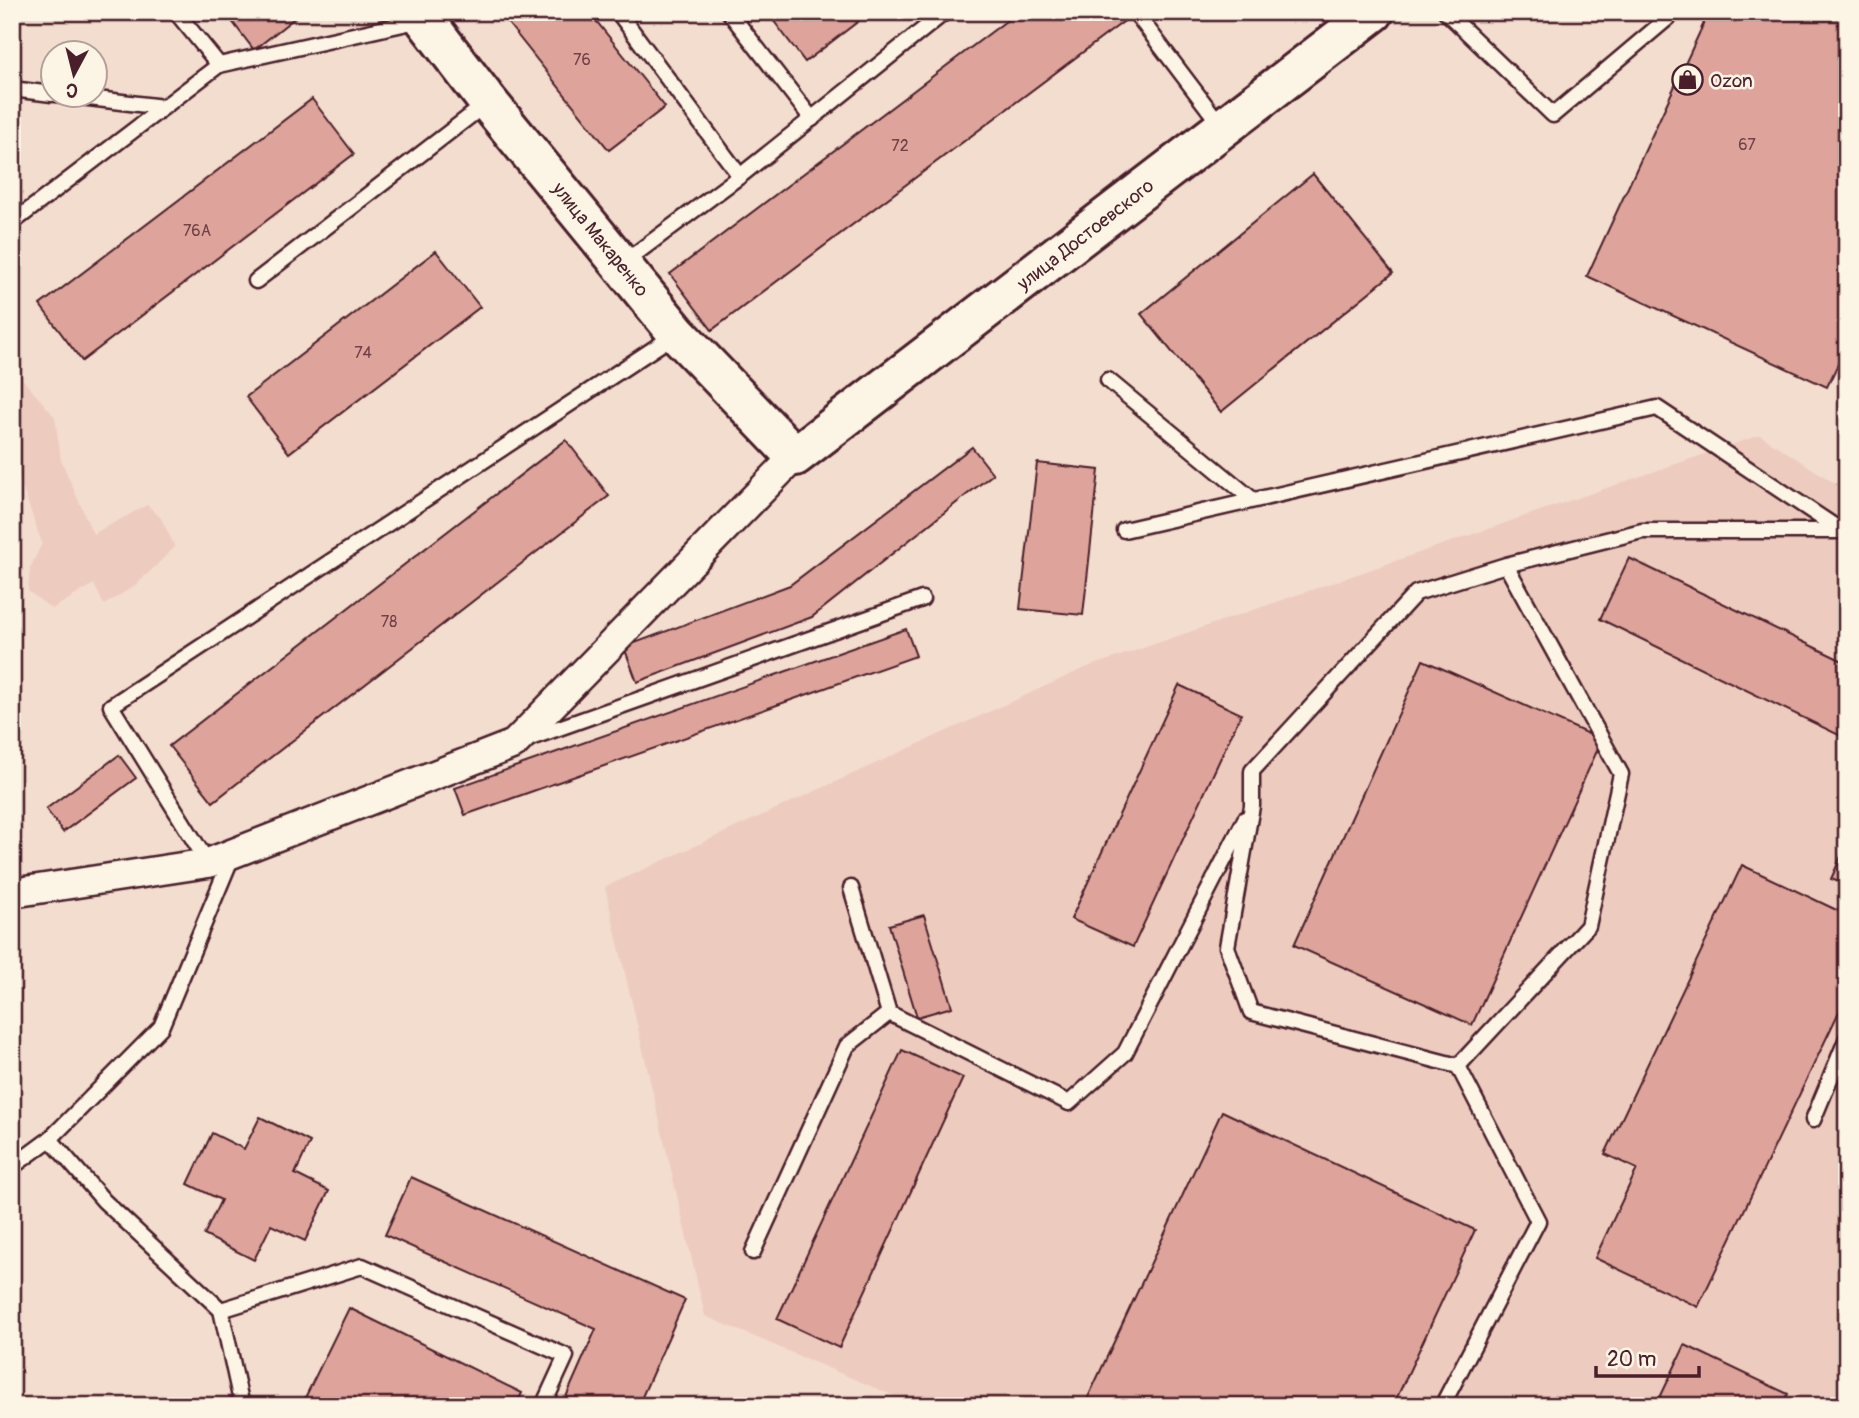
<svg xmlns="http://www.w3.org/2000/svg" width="1859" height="1418" font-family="Pangolin,sans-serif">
<rect width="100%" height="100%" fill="#f3ddcf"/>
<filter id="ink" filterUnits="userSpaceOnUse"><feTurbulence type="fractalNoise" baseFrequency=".0143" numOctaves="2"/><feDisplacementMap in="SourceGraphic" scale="14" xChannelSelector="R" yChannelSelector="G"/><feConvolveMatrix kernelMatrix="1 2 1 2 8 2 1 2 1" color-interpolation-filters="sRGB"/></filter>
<g filter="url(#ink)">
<!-- built -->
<g fill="#edccbf">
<path d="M12,367L55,417L61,460L93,534L147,505L161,518L175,547L136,585L104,605L94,584L52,609L28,591L30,568L42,543L19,478L12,469Z"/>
<path d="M1760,435L1847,491V1406H918L705,1316L605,887L1085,668Z"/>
</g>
<!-- building -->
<g fill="#dea49b" stroke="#4a1f2b" stroke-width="2">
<path d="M225,12H302L254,50Z"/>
<path d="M499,12H589L665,107L609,150Z"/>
<path d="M775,12H854L860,20L805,62L770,16Z"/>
<path d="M1018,12H1128L1131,16L712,330L670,274Z"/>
<path d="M1709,12H1847V345L1827,387L1587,276Z"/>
<path d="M312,99L354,154L82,361L40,305Z"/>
<path d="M1313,174L1393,273L1221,412L1141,314Z"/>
<path d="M436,251L480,307L289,453L246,397Z"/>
<path d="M566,440L609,496L213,802L169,746Z"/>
<path d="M972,447L993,474L812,617L637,682L624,647L790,585Z"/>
<path d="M1037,463L1099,470L1083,615L1020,609Z"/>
<path d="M1629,558L1847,663V739L1600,619Z"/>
<path d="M906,629L916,656L465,815L455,788Z"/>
<path d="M1423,660L1602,740L1472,1025L1294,945Z"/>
<path d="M1179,685L1241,714L1133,947L1071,919Z"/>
<path d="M119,755L136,778L63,832L46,809Z"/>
<path d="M1847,843V885L1831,879Z"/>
<path d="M1742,865L1847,915V995L1698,1307L1595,1258L1637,1169L1605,1154Z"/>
<path d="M924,915L952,1007L917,1017L889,925Z"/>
<path d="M902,1050L963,1078L839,1348L777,1319Z"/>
<path d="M1222,1111L1475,1230L1393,1406H1084Z"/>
<path d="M260,1117L310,1142L295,1174L329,1191L305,1241L271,1225L254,1260L204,1235L221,1200L188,1184L212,1133L244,1149Z"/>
<path d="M411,1177L685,1300L638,1406H562L596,1329L385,1235Z"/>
<path d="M349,1308L522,1393L516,1406H301Z"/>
<path d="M1685,1345L1788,1394L1782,1406H1656Z"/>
</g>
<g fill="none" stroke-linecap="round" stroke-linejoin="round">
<defs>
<g id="lane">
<path d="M176,12L219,65L421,20"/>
<path d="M618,12L740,176"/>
<path d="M729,12L812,119"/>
<path d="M1135,12L1222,127"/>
<path d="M1446,12L1553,115L1675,12"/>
<path d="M12,89L52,94"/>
<path d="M56,94L163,107"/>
<path d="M12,223L219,65"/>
<path d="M623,263L740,176L945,12"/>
<path d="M256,281L487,103"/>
<path d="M1108,380L1253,500"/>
<path d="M1124,530L1657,408L1840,530"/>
<path d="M1506,565L1621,774L1588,926L1458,1066L1251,1012L1227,947L1252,806V771L1416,593L1506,565L1642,531H1847"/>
<path d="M528,739L922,599"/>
<path d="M233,854L161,1027L50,1139L104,1201L221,1310L362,1266L566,1356L543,1406"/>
<path d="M208,863L111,706L676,334"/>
<path d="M851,888L889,1013"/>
<path d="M1813,1120L1847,1038"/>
<path d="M12,1167L50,1139"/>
<path d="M753,1252L847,1046L889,1013L1069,1103L1125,1053L1245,819"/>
<path d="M221,1310L242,1406"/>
<path d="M1442,1406L1538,1221L1458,1066"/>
</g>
<path id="street" d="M12,893L208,863L514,744L795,456"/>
<path id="secondary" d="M419,12L488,102L677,333L795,456L1374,12"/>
</defs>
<!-- lane casing -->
<use href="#lane" stroke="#4a1f2b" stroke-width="19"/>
<!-- street casing -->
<use href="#street" stroke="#4a1f2b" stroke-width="33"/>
<!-- secondary casing -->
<use href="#secondary" stroke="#4a1f2b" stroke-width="44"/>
<!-- lane -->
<use href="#lane" stroke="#fcf5e5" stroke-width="14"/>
<!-- street -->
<use href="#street" stroke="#fcf5e5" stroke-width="28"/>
<!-- secondary -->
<use href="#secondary" stroke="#fcf5e5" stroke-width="38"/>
</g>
</g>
<!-- icons -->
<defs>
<symbol id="shop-ring" viewBox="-11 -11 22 22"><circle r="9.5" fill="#fcf5e5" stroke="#4a1f2b" stroke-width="1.5"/><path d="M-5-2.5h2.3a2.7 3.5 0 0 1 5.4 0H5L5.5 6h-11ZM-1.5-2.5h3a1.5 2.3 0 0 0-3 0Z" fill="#4a1f2b"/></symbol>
</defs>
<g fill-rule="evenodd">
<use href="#shop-ring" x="1670" y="62" width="35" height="35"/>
</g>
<g text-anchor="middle" stroke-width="5" stroke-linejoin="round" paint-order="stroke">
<!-- number labels -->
<g font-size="16" fill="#6f4047">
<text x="582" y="65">76</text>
<text x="1747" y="150">67</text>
<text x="900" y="151">72</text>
<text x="197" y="236">76А</text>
<text x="363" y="358">74</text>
<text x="389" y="627">78</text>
</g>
<!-- poi labels -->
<g font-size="19" fill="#4a1f2b" stroke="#fcf5e5" text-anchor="start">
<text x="1710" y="87">Ozon</text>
</g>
<!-- street labels -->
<g font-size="19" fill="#4a1f2b" stroke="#fcf5e5">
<text transform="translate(1085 234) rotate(-38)" y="7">улица Достоевского</text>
<text transform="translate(601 239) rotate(51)" y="7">улица Макаренко</text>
</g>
</g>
<!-- margin -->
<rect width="1859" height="1418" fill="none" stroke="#fcf5e5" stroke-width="42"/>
<rect x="21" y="21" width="1817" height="1376" fill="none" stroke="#4a1f2b" stroke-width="2.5" filter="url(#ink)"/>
<!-- north arrow -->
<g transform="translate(74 74) rotate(187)"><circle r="33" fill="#fcf5e5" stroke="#b59f9b" stroke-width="2"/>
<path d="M0-5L12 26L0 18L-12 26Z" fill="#4a1f2b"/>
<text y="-10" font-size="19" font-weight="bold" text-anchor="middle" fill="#4a1f2b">С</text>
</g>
<!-- scale -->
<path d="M1596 1366v10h103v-10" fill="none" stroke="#4a1f2b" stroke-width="3.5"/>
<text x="1607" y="1366" font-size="21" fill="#4a1f2b" stroke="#fcf5e5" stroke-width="5" paint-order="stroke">20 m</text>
</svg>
